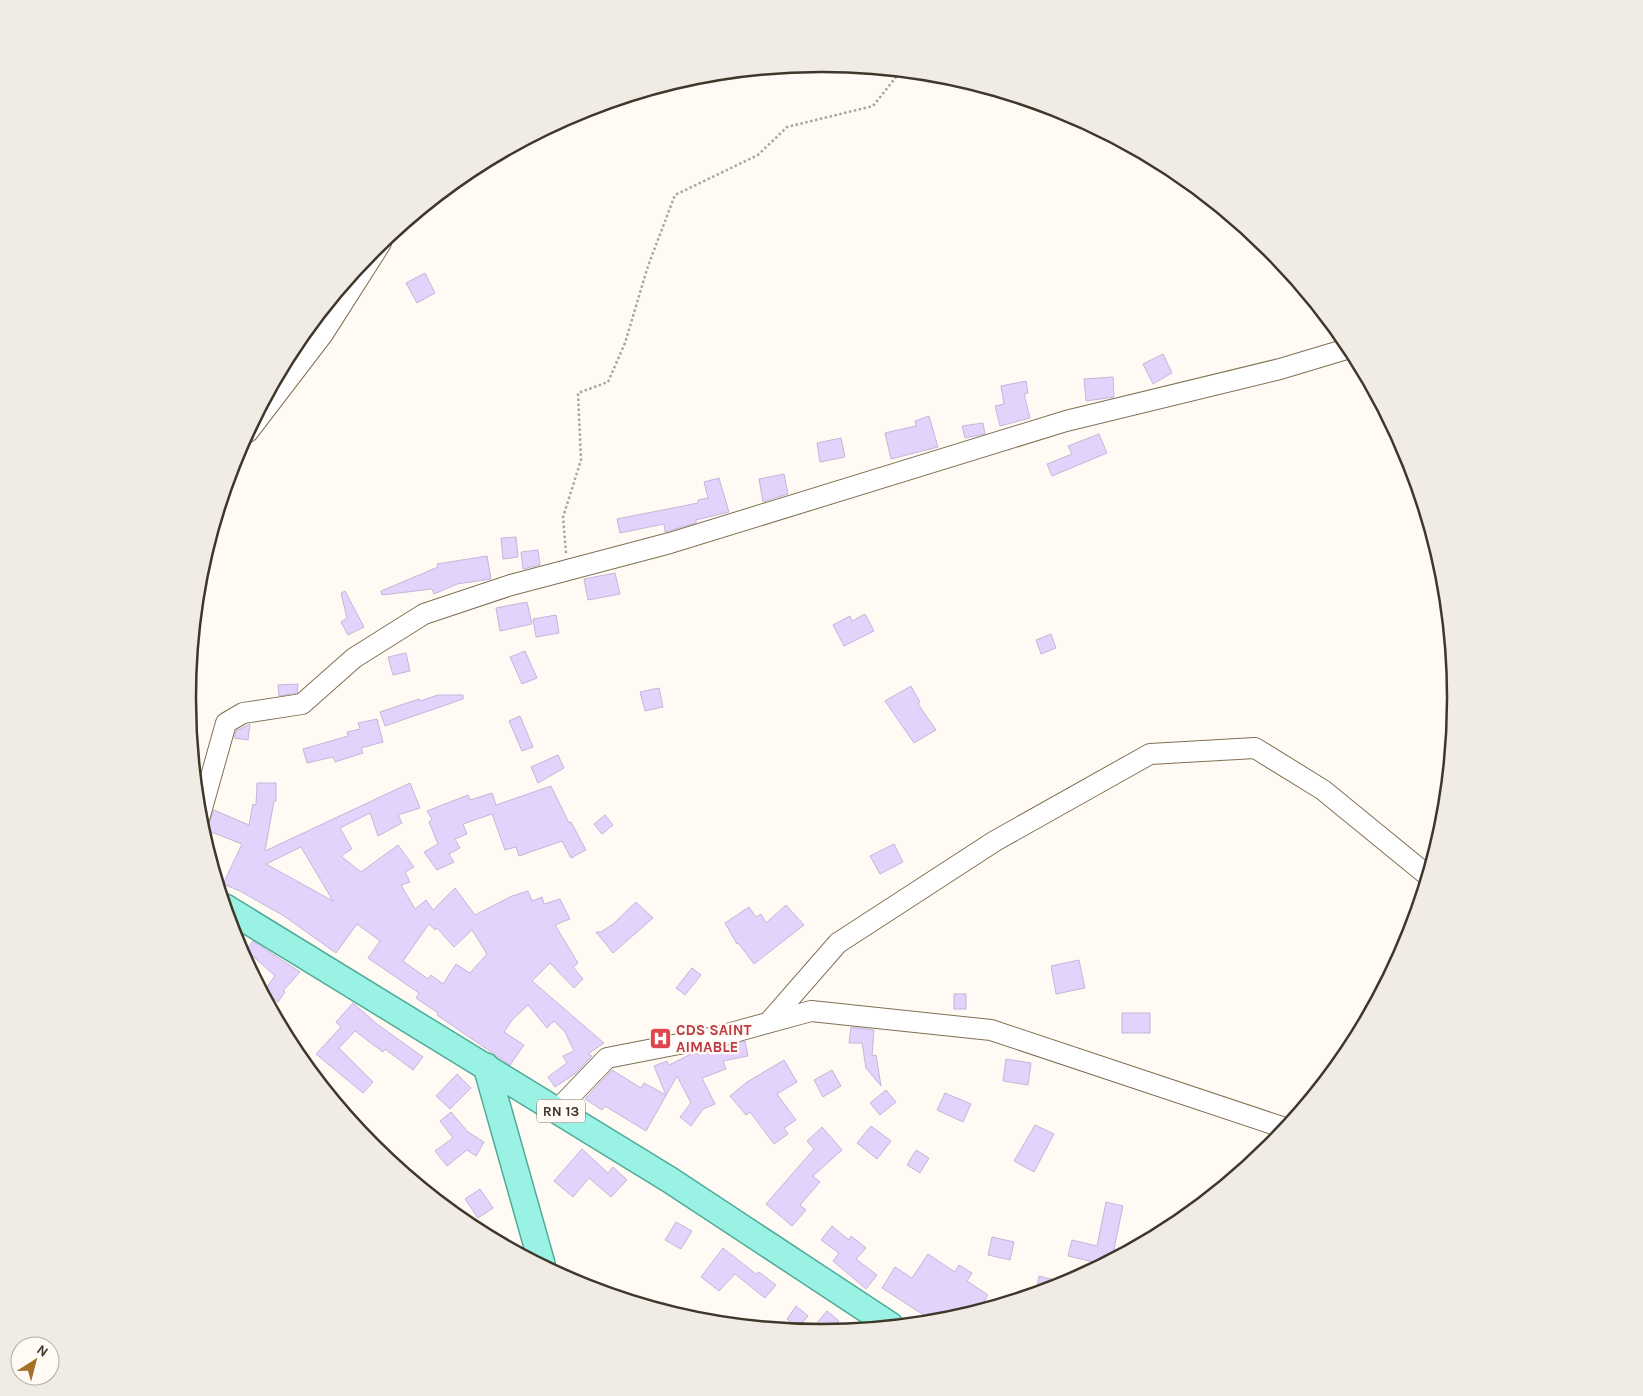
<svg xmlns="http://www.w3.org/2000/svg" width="1643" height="1396" font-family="Karla,sans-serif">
<rect width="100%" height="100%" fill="#fffbf4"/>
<!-- building -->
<g fill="#e3d3fc" stroke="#c3b6d7" fill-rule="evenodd">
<path d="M425,273L435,293L417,303L406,283Z"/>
<path d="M1163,354L1172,373L1153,384L1143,364Z"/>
<path d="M1113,377L1114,397L1086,401L1084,379Z"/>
<path d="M1026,381L1028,393L1024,394L1030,418L1000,426L995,406L1004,404L1001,386Z"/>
<path d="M929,416L938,447L891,459L885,433L916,426L915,421Z"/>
<path d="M983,423L985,434L965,438L962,426Z"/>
<path d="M1099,434L1107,453L1052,476L1047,464L1072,454L1068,446Z"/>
<path d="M841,438L845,457L820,462L817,443Z"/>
<path d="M784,474L788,494L763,502L759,479Z"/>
<path d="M719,478L729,512L696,520V523L665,532L664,524L620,533L617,519L698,503V500L708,498L704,482Z"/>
<path d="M516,537L518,557L503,559L501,538Z"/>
<path d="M538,550L540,565L523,569L521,552Z"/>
<path d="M487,556L491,579L457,584L434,594L432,589L382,595L381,591L438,567L437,564Z"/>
<path d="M615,573L620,594L588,600L584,579Z"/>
<path d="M345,591L364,627L348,635L341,622L347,618L341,593Z"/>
<path d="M527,602L532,624L500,631L496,608Z"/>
<path d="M865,614L874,631L844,646L833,625L850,616L852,621Z"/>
<path d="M556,615L559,633L536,637L533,619Z"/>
<path d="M1051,634L1056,648L1041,654L1036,640Z"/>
<path d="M525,651L537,678L522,684L510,657Z"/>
<path d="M406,653L410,671L393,675L388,657Z"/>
<path d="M298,684L297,693L279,696L278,685Z"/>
<path d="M911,686L920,702L918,704L936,730L914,743L885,701Z"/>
<path d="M659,688L663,707L645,711L640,692Z"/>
<path d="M438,695H463V699L385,726L380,712L419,699L420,701Z"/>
<path d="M520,716L533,747L522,751L509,721Z"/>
<path d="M377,719L383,742L361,748L363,753L335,762L333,757L307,763L303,749L348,736L347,732L360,729L358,723Z"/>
<path d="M250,724L248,740L234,738L236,731Z"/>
<path d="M558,755L564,768L538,783L531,767Z"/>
<path d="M257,783H276V801H274L265,851L410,783L420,808L398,815L402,823L378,836L370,813L340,828L352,849L341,856L361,872L398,845L414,867L405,872L410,882L401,885L415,909L426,900L433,910L455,888L475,915L512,896L528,891L532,901L542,897L544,904L560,899L570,919L555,925L578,963L573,967L583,979L574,988L550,963L532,981L604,1043L588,1054L592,1056L576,1073L555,1087L548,1077L567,1063L563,1056L574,1051L565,1032L554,1021L547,1028L528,1005L512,1020L504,1032L524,1045L510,1065L437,1015L438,1013L416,998L419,993L368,958L380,941L357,924L336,953L284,916L240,891L223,884L242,844L206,830L214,810L249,825L253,804L256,805ZM301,847L333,901L266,864ZM429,924L435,930L437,928L454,947L472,930L487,954L470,973L456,964L443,984L431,975L428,979L403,961Z"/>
<path d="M551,786L569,823L571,822L586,850L571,858L562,841L519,856L516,847L505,850L492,814L463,824L467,834L455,839L460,848L449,854L454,862L437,870L424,852L438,844L429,822L432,819L427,811L468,795L470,800L492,793L496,805Z"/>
<path d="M605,815L613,825L602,834L594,824Z"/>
<path d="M894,844L903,862L880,874L870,856Z"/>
<path d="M636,902L653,918L613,953L596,932H601L613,924Z"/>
<path d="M786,905L804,925L754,964L738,943L737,944L725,923L749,907L756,917L761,914L766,923Z"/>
<path d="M253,941L300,972L283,991L285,992L278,1002L264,991L275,976L246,950Z"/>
<path d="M1079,960L1085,988L1056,994L1051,966Z"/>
<path d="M692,968L701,975L685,995L676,988Z"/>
<rect x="954" y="994" width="12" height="15"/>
<path d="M353,1003L377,1024L423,1057L413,1070L385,1049L383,1052L355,1031L339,1048L373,1082L363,1093L316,1054L341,1027L336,1022Z"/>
<rect x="1122" y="1013" width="28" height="20"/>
<path d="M851,1027L874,1030L872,1056L876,1055L881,1086L866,1068L862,1043H849Z"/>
<path d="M745,1041L748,1056L723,1061L726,1069L702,1078L715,1104L703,1109L691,1126L680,1117L691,1103L677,1076L646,1131L605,1106L602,1110L585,1099L612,1070L641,1088L644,1083L666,1095L654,1066L667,1061L669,1065L693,1053Z"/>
<path d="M1006,1059L1031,1063L1028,1085L1003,1081Z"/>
<path d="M784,1060L797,1082L777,1094L796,1120L784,1128L788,1134L774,1144L750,1112L746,1115L730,1096L747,1082Z"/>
<path d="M832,1070L841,1086L823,1097L814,1080Z"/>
<path d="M457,1074L471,1088L450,1109L436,1096Z"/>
<path d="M886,1090L896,1102L880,1115L870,1103Z"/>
<path d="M945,1093L971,1104L963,1122L937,1110Z"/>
<path d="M451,1112L468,1132L484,1142L476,1156L467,1150L447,1166L435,1151L453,1138L440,1121Z"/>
<path d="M1035,1125L1054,1134L1034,1172L1014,1161Z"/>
<path d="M871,1126L891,1141L877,1159L857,1143Z"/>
<path d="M822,1127L842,1150L813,1176L820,1182L800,1205L806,1210L792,1226L766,1204L814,1149L807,1141Z"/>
<path d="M582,1149L608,1173L613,1167L627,1180L611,1197L589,1178L573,1197L554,1181Z"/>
<path d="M916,1150L929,1158L920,1173L907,1165Z"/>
<path d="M480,1189L493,1208L478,1218L465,1199Z"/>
<path d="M1106,1202L1123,1206L1114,1249L1124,1252L1102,1264L1068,1256L1072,1240L1097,1246Z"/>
<path d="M676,1222L692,1231L681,1249L665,1240Z"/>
<path d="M832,1226L849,1240L851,1236L866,1248L856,1259L877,1275L866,1289L833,1261L839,1253L821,1240Z"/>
<path d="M992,1237L1014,1242L1010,1260L988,1255Z"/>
<path d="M723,1248L756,1274L759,1272L776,1285L765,1298L735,1274L719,1291L701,1277Z"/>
<path d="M928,1254L955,1272L959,1265L972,1273L967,1281L988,1295L984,1302L991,1306L945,1320L933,1321L882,1288L895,1267L912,1278Z"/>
<path d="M1039,1276L1066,1283L1045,1290L1037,1288Z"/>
<path d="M796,1306L808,1316L798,1328L787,1319Z"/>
<path d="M827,1311L839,1321L830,1331H810Z"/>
</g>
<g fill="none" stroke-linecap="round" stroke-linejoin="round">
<defs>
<g id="minor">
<path d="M248,432L323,334L381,243"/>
<path d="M199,819L226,723L243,713L302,704L354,658L424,614L511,585L670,543L1066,421L1280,369L1350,348"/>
<path d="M769,1022L838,943L995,841L1150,754L1255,748L1323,790L1427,875"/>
<path d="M558,1109L607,1058L720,1036L811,1011L991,1030L1285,1128"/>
</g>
<g id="major">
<path d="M225,907L670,1180L890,1325"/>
<path d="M486,1066L542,1264"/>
</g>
</defs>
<!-- minor casing -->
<use href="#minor" stroke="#817053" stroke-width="22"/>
<!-- major casing -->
<use href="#major" stroke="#4eab98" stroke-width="28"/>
<!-- path -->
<path stroke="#aba59c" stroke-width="2.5" stroke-dasharray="2.5 2.5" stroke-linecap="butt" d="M566,553L563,517L581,460L578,393L608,382L625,343L648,266L675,195L758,155L787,127L873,106L900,72"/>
<!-- minor -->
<use href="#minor" stroke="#fff" stroke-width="20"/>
<!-- major -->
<use href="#major" stroke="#9af2e5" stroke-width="25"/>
</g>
<!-- icons -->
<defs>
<symbol id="hospital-square" viewBox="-11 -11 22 22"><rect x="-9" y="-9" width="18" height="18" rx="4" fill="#e0444e" stroke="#fffbf4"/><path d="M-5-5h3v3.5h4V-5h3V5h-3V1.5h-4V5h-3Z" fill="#fff"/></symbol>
</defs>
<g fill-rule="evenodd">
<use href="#hospital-square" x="648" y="1026" width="25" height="25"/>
</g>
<g text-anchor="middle" stroke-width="4.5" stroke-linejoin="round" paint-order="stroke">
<!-- shield labels -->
<rect fill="#fffbf4" stroke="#787267" stroke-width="1" x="537" y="1099.5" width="48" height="23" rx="4"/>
<g font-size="14" font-weight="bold" fill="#3e372a">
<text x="561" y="1116">RN 13</text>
</g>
<!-- health labels -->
<g font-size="15" font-weight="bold" fill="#be3a42" stroke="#fffbf4" text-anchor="start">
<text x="676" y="1035">CDS SAINT<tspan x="676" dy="17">AIMABLE</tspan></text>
</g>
</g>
<!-- crop -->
<path d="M0 0H1643V1396H0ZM821 72H822A625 625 0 0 1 1447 697V699A625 625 0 0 1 822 1324H821A625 625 0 0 1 196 699V697A625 625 0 0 1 821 72Z" fill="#f0ebe4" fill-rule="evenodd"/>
<path fill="none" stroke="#3e372a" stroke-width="2.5" d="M821 72H822A625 625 0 0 1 1447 697V699A625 625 0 0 1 822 1324H821A625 625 0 0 1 196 699V697A625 625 0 0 1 821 72Z"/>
<!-- north arrow -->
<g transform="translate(35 1361) rotate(36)"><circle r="24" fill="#fffbf4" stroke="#b2ada3"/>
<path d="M0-4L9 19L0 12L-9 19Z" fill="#a37127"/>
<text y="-8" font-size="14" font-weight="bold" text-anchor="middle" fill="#3e372a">N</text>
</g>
</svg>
